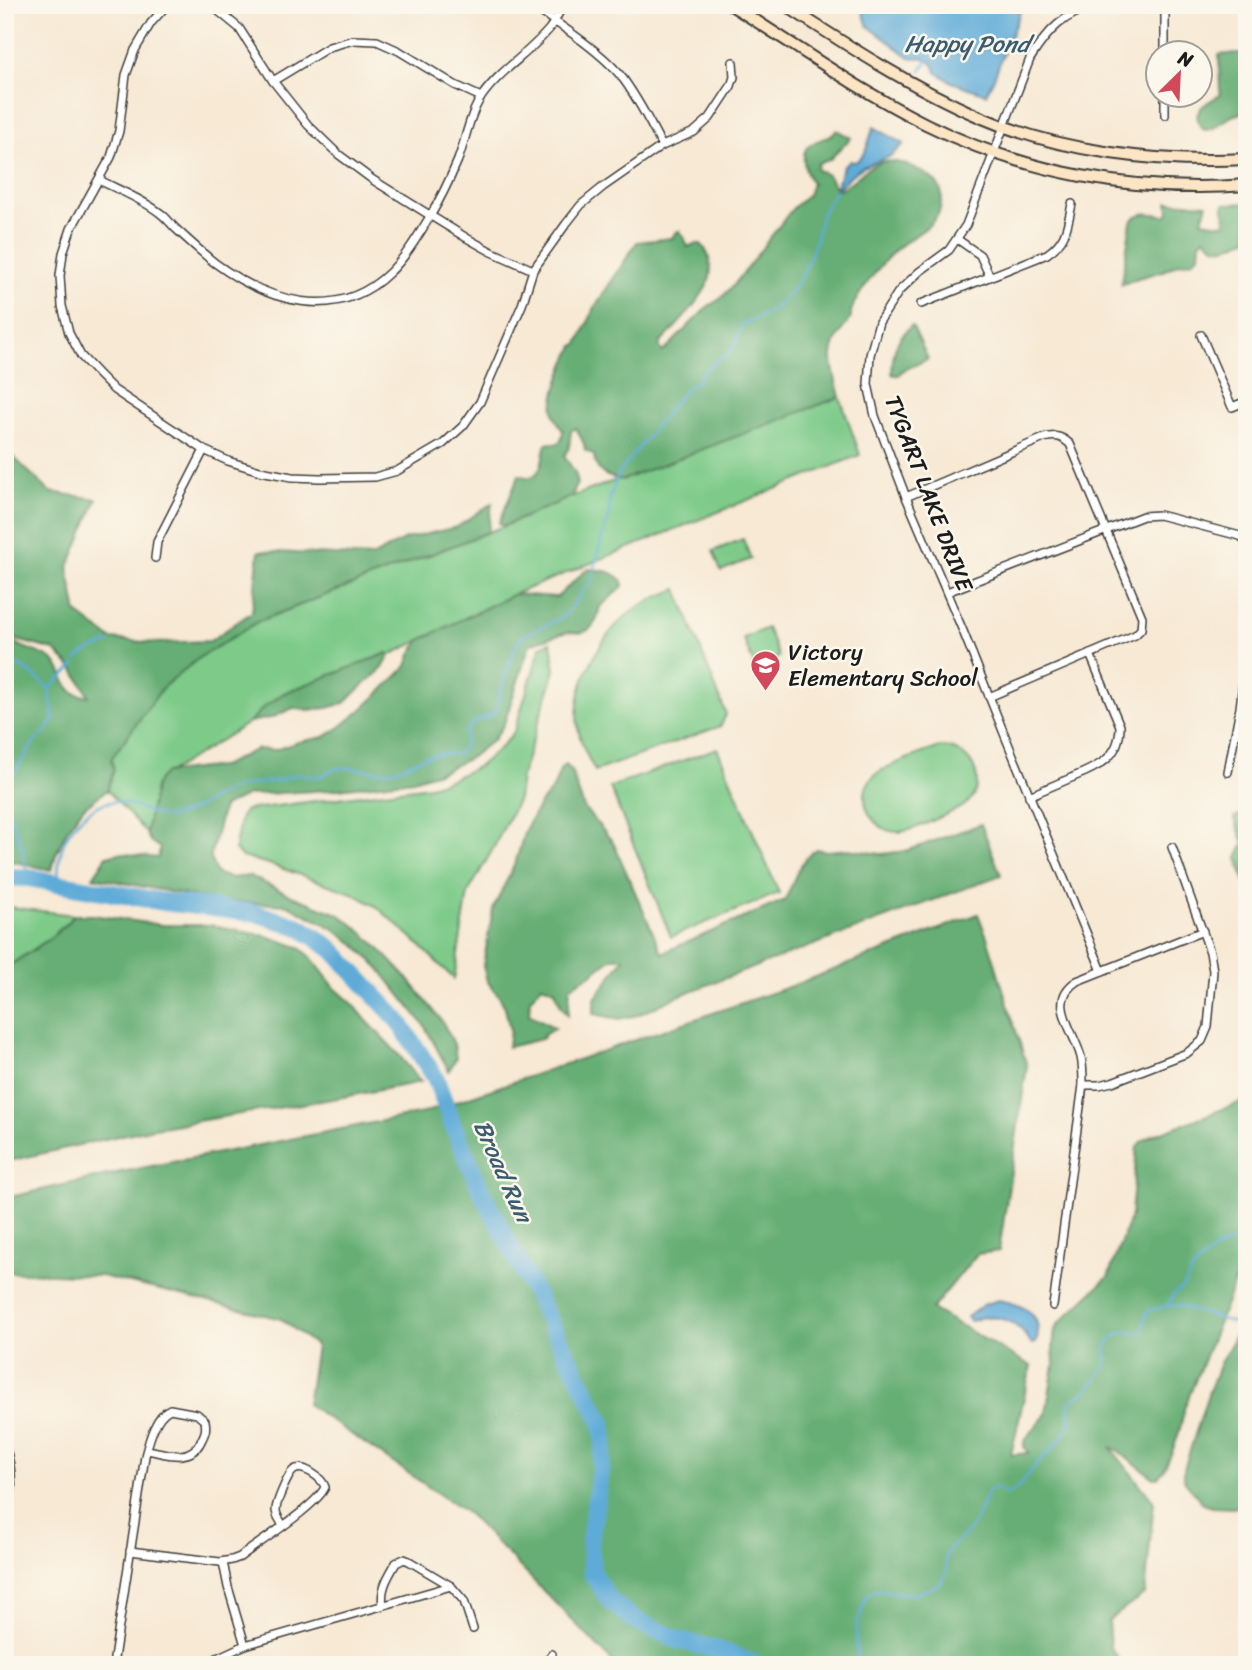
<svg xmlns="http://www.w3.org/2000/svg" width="1252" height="1670" font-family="Sriracha,sans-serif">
<rect width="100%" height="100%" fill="#fbf7ec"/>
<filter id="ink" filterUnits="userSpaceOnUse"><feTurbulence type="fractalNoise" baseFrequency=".0143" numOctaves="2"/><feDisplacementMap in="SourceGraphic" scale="14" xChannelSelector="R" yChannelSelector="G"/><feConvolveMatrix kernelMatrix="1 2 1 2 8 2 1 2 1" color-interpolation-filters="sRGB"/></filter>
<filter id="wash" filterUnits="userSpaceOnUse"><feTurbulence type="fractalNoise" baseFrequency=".00686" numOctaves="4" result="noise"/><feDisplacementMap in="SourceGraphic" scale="28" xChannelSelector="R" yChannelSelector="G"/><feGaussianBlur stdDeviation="1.57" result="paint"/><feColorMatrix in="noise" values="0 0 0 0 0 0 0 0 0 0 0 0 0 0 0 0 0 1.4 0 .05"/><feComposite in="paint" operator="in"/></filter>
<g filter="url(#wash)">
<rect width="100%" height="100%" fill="#f7e9d4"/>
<!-- green -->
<g fill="#7dca89" stroke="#4c7352" stroke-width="2">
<path d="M840,397L860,455L514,594L390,655L284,693L250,722L159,779L146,833L107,790L114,770L111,759L163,687L200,657L259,621L504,526L571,497Z"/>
<path d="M743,539L751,559L721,571L713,551Z"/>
<path d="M677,589L726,714L721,726L595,771C589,760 583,749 580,737C568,692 599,635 634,610C647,600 662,595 677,589Z"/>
<path d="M767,628L779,657L755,667L743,638Z"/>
<path d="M551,642L555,670L521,777L518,799L495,845L468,893L454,979L411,937L376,906L352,893L269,864L242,857L235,850C235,842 236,839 238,832C240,822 239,818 246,810L430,786L451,779L479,766L501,747L514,732L541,646Z"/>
<path d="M941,747C975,747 992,791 960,808C944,815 915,831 899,832C870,833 852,793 876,774C886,766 927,751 941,747Z"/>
<path d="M717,748L779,893L671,937L610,787Z"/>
<path d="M9,907L74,915C55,938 30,952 5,968V908Z"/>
</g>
<!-- forest -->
<g fill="#66ae75" stroke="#416548" stroke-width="2">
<path d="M1247,52V111L1232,116L1212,129L1204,130C1187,112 1206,103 1220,95L1219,55Z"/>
<path d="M837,130L851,138L829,160L818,163L817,170C831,174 830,180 837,190C854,185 862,167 882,162C899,158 935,174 941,191C943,197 941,207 939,212C932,228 911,237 899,247C885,258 856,295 851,312C851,313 851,315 851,317C850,319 847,323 845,326C839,334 833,345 832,355C831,366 837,385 840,397L622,480C606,477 595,473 594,455L585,450L584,444L576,428L571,431L569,448L564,456C575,473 583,477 571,497L504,526L499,523L519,475C523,476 527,478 531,477C544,473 542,453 546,444L551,443L556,444L561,441L563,432C561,426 557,422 555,417C548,401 566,361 574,346L578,344L596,305L637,242L672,238L675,233L679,231L684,237L688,247L694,244H701C710,253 713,269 709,281C704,296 672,332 660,343V348L663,352L707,307L720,299L733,286L793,208L808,195L812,183C807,176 805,171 804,162C801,138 824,144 837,130Z"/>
<path d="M1168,202L1207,204L1202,221L1221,224L1225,223L1224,204L1247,203V239C1237,242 1223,252 1213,245C1210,243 1208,240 1204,238L1200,242L1199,255L1192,261L1177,264L1163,271L1138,278L1121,285L1131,222C1138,209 1155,214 1167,216L1169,211Z"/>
<path d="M911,326L913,327L928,359L902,371L899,375H894L892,374C892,355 895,339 911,326Z"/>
<path d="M5,449L50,492L97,499L68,568L77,613L111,639L155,643L210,641L252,612L259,551L372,557L405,539L457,527L492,503L488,532L259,621L200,657L163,687L111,759L114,770L107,790L83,808L67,830L56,854L52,870L5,860V831L7,825L5,821V636C19,649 38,650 51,659C69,671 59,696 89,696L74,670L54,650L17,640L5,629Z"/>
<path d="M587,569C601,570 613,570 623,581V586L600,607L596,621L590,629L582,633L567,632L530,644L504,724L494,739L470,758L445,770L413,780L330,790L248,795L223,807L210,857L216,873L229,878L250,876L292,896L338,914L355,926L374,943L409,980L442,1021L454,1044L456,1058L449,1071L424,1025L378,967L353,943L331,927L288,905L218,901L93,877L107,856L119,853L158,858L160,848L150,841L146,833L155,787L159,779L165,773L202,768L220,767L257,749L275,750L298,742L324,737L340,727L360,711L391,682L407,666L412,652L422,639L514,594L557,597Z"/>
<path d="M388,653L390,655L383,668L344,703L328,708L307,710L293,708L271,718L250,722L264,707L284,693Z"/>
<path d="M566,765L571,770L584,808L613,842L662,953L785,900C795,880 797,863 816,849L827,851L847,849L881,854L906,851L981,824L1001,875L683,994L638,1015L619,1019L594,1014V1000L624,958H612L590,975L570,987L568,1015L560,1004L555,990L542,985L530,999L529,1014L555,1028L544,1035L542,1039L508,1047L510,1030L505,1007L498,995L487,981L483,966L493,909L516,861L525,830L541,802L553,789L561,768Z"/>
<path d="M1247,814V888L1237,857L1244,844L1234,817Z"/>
<path d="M978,914L987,937L1027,1066L999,1251L977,1254L932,1309L1031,1366L1011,1455L1028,1453L1024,1447V1441L1046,1414L1054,1364L1053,1347L1055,1330L1058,1324L1108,1277L1131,1215L1137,1147L1142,1141L1151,1136L1247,1100V1251L1184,1409C1181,1430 1171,1461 1158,1478H1154L1117,1450L1110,1447L1154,1502L1145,1594L1108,1621L1110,1647L1122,1663L1170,1655L1230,1662L1231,1665H613L612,1661L468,1514L307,1404L316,1346L281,1319L101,1276L5,1272V1198L121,1172L423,1113L794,985Z"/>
<path d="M74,915H92L162,925H211L266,936L299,947L310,956L336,989L354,1005L367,1021L399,1055L421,1082L338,1098L149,1129L5,1162V968C30,952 55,938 74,915Z"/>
<path d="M1247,1301V1496L1244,1502L1234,1508L1212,1507L1203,1504L1184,1480V1469L1208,1394L1220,1363L1231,1344Z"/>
</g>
<!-- water -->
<g fill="#5fabd8" stroke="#3e647a" stroke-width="2">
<path d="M867,5H1026L1021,10L993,80L986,94L952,82L936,72C933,59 923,56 911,58L868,26L863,13Z"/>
<path d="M874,127L904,144L891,156L863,167L851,175L835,191L843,167L850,161L855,162C868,154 868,140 874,127Z"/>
<path d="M998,1300C1022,1304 1045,1313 1036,1343L1032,1344L1021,1330L1012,1323L1000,1318L982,1317L971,1321L967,1317L983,1305Z"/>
</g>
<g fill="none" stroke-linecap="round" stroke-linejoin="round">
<!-- stream -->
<g stroke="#5fabd8" stroke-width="2.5">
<path d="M921,71L928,59"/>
<path d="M77,660C85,649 99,649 109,642"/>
<path d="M5,662C24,664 36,677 49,689L54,719L45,733L36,739L7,784L6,797L8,809L22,848L28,878"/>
<path d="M49,689L75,665"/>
<path d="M58,885C57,852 65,826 94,808C126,788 148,822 175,816C199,811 215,793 238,787C251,783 266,783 280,780C287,778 294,775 300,774C306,774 310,777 316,777C325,776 329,769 340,768C356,766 371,773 388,771C404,769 416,758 432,755C441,753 450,754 459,754L465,743L466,731L473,723L493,714L497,708L499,697L505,676L517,643L522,637L564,616L592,580L601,541L609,516L610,497L619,473L674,403L687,388L698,380L705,370L717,360L728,355L735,345L742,324C782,312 802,285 814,246C817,236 819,225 822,214C825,206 832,198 836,190"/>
<path d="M1167,1306H1180L1247,1327"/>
<path d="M859,1665L856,1647L857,1624L866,1597L874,1591L881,1590L913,1595L937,1586L941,1582L946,1574V1555L949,1549L968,1532L979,1513L987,1494L991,1489L996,1488L1007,1494L1018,1488L1037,1463L1058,1443L1068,1429L1071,1421L1068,1406L1070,1402L1088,1389L1104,1369L1108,1362L1105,1351L1110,1340L1122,1332L1141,1333C1146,1327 1143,1318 1148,1311L1167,1306L1174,1294L1183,1287L1193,1269L1215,1249L1235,1241C1241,1231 1241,1222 1243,1210L1247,1208"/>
</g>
<!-- river -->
<path stroke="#5fabd8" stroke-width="18" d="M5,877L28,878L164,902L255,913L300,927L332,949L397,1019L435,1077L452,1123L482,1192L602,1422L604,1443L590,1542L592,1573L610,1601L636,1621L678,1640L719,1650L757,1665"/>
</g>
</g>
<g filter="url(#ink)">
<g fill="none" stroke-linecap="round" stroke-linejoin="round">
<defs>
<g id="minor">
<path d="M167,5L151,23L135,50L126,75L119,131L111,157L71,229L63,253L60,276L62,306L69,333L81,356L97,373L114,390L204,450L228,461L260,471L292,477L320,478L375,477L397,471L443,444L463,426L480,402L522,305L533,270L566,224L581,205L603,187L662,146L694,132L710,118L731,86L734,77L733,62"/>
<path d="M211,5L239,28L273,81L308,125L338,154L373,180L465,237L490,251L533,270"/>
<path d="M530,5C559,24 604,53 624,80C639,101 651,124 662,146"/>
<path d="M1099,5C1064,13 1048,30 1030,59L966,225L949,250L919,272L899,291L879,322L870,355L868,384L875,416L906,497L963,631L1005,736L1102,971"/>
<path d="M1165,5V52"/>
<path d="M273,81L329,47L353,40L377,41L399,51L455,85L481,97"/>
<path d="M1165,94V115"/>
<path d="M99,180C119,190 142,199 160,213C166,217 170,223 175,228C188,240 201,252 215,263C267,301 336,324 389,273C405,258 418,236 429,218C440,200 450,179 458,160C466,139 469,115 482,96C500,70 530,53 550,28C555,21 559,13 563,5"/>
<path d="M957,239L980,255L990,277"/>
<path d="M921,304L1047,254C1067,240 1067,227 1072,204"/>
<path d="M1201,335L1232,407L1247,401"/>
<path d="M906,497L1044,438C1056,435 1061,436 1070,444L1142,617L1141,629L1135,635L989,697"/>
<path d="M155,558L157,542L204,450"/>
<path d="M947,592L1143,516L1159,515L1240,536L1247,541"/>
<path d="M1228,772L1240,708L1247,650"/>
<path d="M1029,796C1043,790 1057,784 1071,778C1097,767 1120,759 1120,726L1090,654"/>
<path d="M1083,1085H1099L1112,1082L1187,1053L1202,1041L1208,1027L1213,971L1210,952L1172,847"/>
<path d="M1053,1306L1083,1085C1083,1076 1083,1066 1081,1057C1074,1030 1046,1001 1077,981L1203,931"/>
<path d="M5,1446C15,1475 12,1500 5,1529"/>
<path d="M130,1551L220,1562L232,1560L240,1557C258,1543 318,1505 325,1487C322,1478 303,1464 294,1470C288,1474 276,1503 276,1510C276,1516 280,1520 283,1525"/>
<path d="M223,1562L228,1587L245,1645"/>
<path d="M383,1605C380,1589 388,1577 396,1563L404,1559L409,1561L451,1586"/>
<path d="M113,1665L145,1456C149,1441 155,1416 170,1409L197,1414L205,1421C207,1431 204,1435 200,1443C189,1463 165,1453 147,1450"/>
<path d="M209,1665L217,1658L245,1645L451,1586L464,1601L473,1629"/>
<path d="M544,1665L552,1654"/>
</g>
<g id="secondary">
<path d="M731,5C795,45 858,90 926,124C1024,173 1138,194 1247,185"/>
<path d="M785,5C848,46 911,87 980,117C1060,152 1160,164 1247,159"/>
</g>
</defs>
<!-- minor casing -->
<use href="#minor" stroke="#3d3b38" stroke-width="10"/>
<!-- secondary casing -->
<use href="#secondary" stroke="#3d3b38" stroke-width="14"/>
<!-- minor -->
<use href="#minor" stroke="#fff" stroke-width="7"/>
<!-- secondary -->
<use href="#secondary" stroke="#fce5c4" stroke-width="10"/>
</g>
</g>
<!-- icons -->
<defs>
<symbol id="school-pin" viewBox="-11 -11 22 30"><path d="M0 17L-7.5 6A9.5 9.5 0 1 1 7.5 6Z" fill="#d1495b" stroke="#fbf7ec"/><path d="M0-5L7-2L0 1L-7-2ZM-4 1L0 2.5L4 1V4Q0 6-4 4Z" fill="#fff"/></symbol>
</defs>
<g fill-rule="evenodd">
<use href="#school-pin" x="748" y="648" width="35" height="47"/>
</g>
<g text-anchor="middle" stroke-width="5" stroke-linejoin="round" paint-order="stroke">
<!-- street labels -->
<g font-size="23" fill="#1c1c1c" stroke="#fbf7ec">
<text transform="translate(929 493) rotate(69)" y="8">TYGART LAKE DRIVE</text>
</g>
<!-- poi labels -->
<g font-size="23" fill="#1c1c1c" stroke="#fbf7ec" text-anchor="start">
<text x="788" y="660">Victory<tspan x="788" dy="26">Elementary School</tspan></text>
</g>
<!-- water labels -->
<g font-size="24" font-style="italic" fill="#3a5c71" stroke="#fbf7ec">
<text x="967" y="52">Happy Pond</text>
<text transform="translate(503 1171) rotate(66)" y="8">Broad Run</text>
</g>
</g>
<!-- margin -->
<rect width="1252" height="1670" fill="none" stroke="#fbf7ec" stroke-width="28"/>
<!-- north arrow -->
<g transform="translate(1179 74) rotate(24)"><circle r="33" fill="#fbf7ec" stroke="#a29f99" stroke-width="2"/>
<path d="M0-5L12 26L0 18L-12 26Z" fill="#d1495b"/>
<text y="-10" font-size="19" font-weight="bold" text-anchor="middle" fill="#1c1c1c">N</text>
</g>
</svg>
